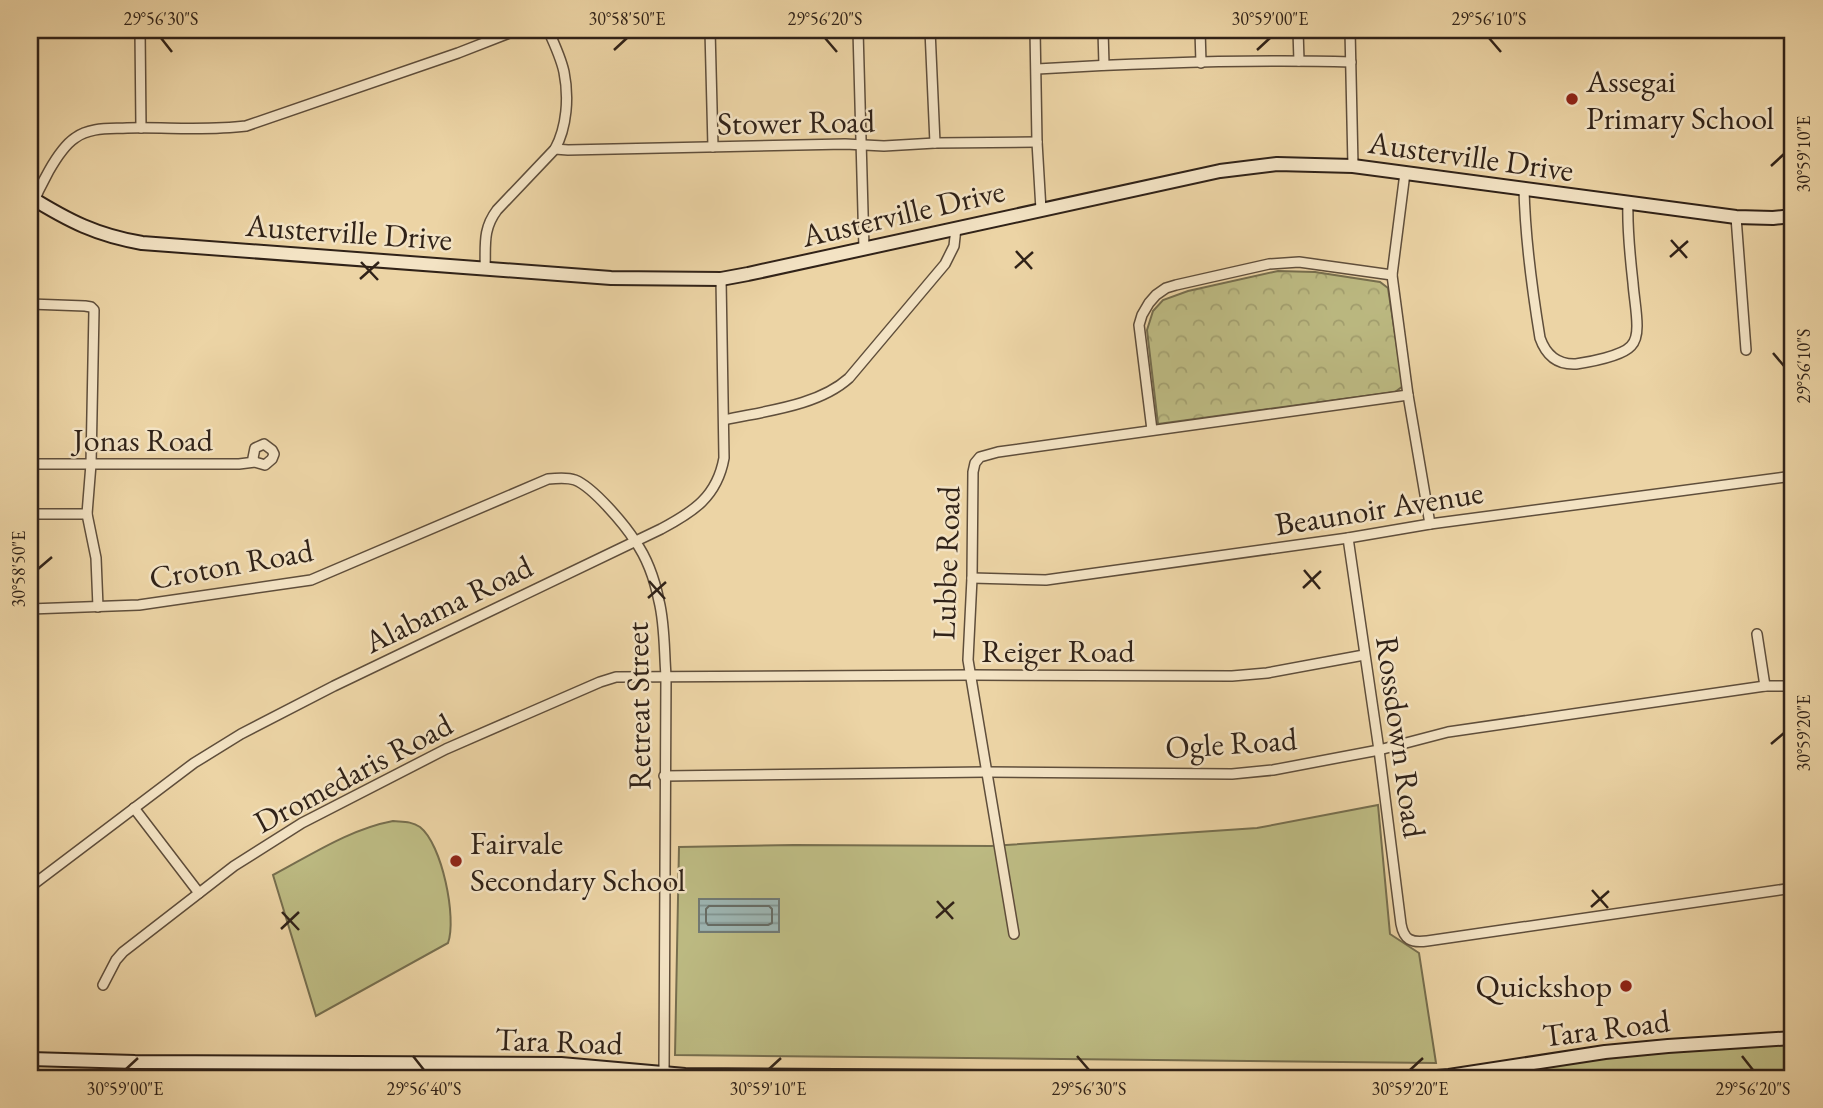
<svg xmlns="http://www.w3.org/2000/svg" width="1823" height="1108" font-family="'EB Garamond',serif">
<defs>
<pattern id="forest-crowns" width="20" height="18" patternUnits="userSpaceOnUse" patternTransform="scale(1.75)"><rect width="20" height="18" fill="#bdbb83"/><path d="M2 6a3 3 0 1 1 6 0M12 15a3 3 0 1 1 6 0" fill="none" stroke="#a3a070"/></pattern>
<pattern id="water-rules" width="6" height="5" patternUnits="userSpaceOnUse" patternTransform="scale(1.75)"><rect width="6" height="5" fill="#9db5b2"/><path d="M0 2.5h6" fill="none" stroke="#809390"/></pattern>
</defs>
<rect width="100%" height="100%" fill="#ecd4a5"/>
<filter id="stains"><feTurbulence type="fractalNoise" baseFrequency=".00286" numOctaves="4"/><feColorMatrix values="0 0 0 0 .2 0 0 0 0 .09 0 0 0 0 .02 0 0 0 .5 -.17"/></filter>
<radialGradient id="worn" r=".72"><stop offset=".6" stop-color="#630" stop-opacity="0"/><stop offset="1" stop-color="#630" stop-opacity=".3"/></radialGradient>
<!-- grass -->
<g fill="#bdbb83" stroke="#766e4e" stroke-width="2">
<path d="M1378,805L1390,934L1419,953L1436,1063L675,1055L679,847L794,845L991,846L1257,828Z"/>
<path d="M393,821C403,822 411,821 420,827C442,844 457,918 448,943L316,1016L273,875C311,855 350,829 393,821Z"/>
<path d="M1793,1039V1078H1465L1602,1053Z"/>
</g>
<!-- forest -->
<path fill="url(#forest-crowns)" stroke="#766e4e" stroke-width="2" d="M1278,271L1315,272L1380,282L1388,288L1403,386L1395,392L1158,424L1147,330L1153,311L1163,300L1188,291Z"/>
<!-- water -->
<rect fill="url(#water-rules)" stroke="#717a74" stroke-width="2" x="699" y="899" width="80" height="33"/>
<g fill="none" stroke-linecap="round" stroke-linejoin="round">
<!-- shore -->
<path stroke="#666c65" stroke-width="2" d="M709,906H769L772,909V923L768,925H708L706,922V909Z"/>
<defs>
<g id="street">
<path d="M140,30L141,128"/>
<path d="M710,30L713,147"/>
<path d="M858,30L864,249"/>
<path d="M930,30L935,143"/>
<path d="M1035,30L1037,142L1041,210"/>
<path d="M1103,30L1104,65"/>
<path d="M1200,30L1201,63"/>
<path d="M1298,30L1299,61"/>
<path d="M1350,30L1353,166"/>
<path d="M30,31L175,30"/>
<path d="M1037,69C1141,63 1246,59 1351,62"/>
<path d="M555,149L568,150L845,144L884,146L935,143L1037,142"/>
<path d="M1405,173L1392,275L1408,395L1430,524"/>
<path d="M1524,188C1525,239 1532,289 1540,338C1546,355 1557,365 1576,364C1589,362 1622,356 1631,346C1636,341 1637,333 1637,326C1637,312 1634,297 1633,283C1630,256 1627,230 1628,203"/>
<path d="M30,211C38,190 57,150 75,138C90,127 109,129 127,128C166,127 207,131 246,126L458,53L517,30"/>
<path d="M1736,217L1746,350"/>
<path d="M485,269C486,246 482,230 497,210L555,149C567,127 569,97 564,72C561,58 554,43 548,30"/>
<path d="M30,304L85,306L91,307L94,310L91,464L87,514L96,558L98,607"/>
<path d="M724,420C765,411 818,406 849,378L945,264L954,246L956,228"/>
<path d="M1152,430L1139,325L1142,315L1149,303L1156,295L1166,288L1176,285L1269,264L1299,262L1392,275"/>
<path d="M30,464H239L255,462L265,465L272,459L274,454L272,450L264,444L255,448L253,458L255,462"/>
<path d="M30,464L31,420"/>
<path d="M30,514H87"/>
<path d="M1348,538L1379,750L1401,924C1404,940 1411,943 1427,941L1793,888"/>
<path d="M972,578L1046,580L1348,538L1430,524L1793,476"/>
<path d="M30,609L139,605L311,580L548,479C557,478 567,477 575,480C593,487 625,525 635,541C647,558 655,581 659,601C665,625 664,651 666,676L664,1073"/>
<path d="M1757,634L1765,686"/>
<path d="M664,776L986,772L1232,774L1273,770L1379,750L1448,732L1765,686H1793"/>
<path d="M134,808L199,893"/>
<path d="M30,887L194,763L241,734L334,686L661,529C693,512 717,497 724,458L721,279"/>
<path d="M1014,934L968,660L972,578L973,472L975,463L980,457L998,452L1408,395"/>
<path d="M103,985L116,960L123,952L234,866L302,823L446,749L600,682L616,677L972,675L1232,676L1267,673L1364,655"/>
</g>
<g id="secondary">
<path d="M30,197C69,221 96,235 142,243L611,278L721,279L748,274L1220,171L1277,164L1353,166L1736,217L1773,218L1793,216"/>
<path d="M30,1059L135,1062L561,1064L685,1075L1127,1078"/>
<path d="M1425,1078L1449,1076L1605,1052L1668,1046L1793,1038"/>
</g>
</defs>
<!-- street casing -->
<use href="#street" stroke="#5f4e3b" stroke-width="12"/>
<!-- secondary casing -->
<use href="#secondary" stroke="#302218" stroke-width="16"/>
<!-- street -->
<use href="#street" stroke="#f3e3c4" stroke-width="9"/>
<!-- secondary -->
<use href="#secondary" stroke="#f3e3c4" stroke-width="12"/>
</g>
<!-- ticks -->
<path fill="none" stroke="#302218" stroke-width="2.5" d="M161,38L172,52M825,38L837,52M1489,38L1501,52M614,50L627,38M1257,50L1270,38M1771,166L1784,154M1671,240L1687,258M1016,251L1032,269M1670,257L1688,241M361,262L378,280M1015,268L1033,252M360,279L379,262M1773,353L1784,366M38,569L52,557M1304,570L1320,589M649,581L665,599M1303,588L1321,571M648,598L666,582M1771,744L1784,733M1592,890L1608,908M937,901L953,919M1591,907L1609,891M282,912L299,930M936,918L954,902M281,929L299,912M413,1056L424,1070M1077,1056L1089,1070M1742,1056L1753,1070M125,1070L138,1058M768,1070L781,1058M1410,1070L1423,1058"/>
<!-- markers -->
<g fill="#8f2418" stroke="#f3e3c4" stroke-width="2.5">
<circle cx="1572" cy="99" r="7"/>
<circle cx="456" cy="861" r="7"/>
<circle cx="1626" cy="986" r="7"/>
</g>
<g text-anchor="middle" stroke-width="5" stroke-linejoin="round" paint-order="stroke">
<!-- poi labels -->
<g font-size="32" fill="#302218" stroke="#f3e3c4" text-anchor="start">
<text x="1586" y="92">Assegai<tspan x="1586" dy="37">Primary School</tspan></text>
<text x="470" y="854">Fairvale<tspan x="470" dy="37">Secondary School</tspan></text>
<text x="1612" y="997" text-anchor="end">Quickshop</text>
</g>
<!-- street labels -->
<g font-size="32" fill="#302218" stroke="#f3e3c4">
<text transform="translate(796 122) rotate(-1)" y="11">Stower Road</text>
<text transform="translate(1471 156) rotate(8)" y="11">Austerville Drive</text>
<text transform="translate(903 213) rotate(-13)" y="11">Austerville Drive</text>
<text transform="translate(349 232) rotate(4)" y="11">Austerville Drive</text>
<text x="143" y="451">Jonas Road</text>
<text transform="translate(1379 508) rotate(-9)" y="11">Beaunoir Avenue</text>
<text transform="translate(946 563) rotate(-88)" y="11">Lubbe Road</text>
<text transform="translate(231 564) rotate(-10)" y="11">Croton Road</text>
<text transform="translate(448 604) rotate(-26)" y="11">Alabama Road</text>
<text x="1058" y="662">Reiger Road</text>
<text transform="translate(638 706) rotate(-91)" y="11">Retreat Street</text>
<text transform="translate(1401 737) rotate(82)" y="11">Rossdown Road</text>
<text transform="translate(1231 743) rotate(-4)" y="11">Ogle Road</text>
<text transform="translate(353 773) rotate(-28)" y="11">Dromedaris Road</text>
<text transform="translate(1606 1028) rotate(-7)" y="11">Tara Road</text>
<text transform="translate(559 1041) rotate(2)" y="11">Tara Road</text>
</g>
</g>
<!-- margin -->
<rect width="1823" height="1108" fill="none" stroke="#ecd4a5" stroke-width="77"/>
<rect x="38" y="38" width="1746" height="1032" fill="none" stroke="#302218" stroke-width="2.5"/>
<g font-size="18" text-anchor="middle" fill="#302218">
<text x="161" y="25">29°56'30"S</text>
<text x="627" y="25">30°58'50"E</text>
<text x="825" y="25">29°56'20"S</text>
<text x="1270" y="25">30°59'00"E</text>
<text x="1489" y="25">29°56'10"S</text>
<text transform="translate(1804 154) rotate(-90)" y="6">30°59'10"E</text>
<text transform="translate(1804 366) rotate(-90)" y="6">29°56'10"S</text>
<text transform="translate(19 569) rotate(-90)" y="6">30°58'50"E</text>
<text transform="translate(1804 733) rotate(-90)" y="6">30°59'20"E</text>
<text x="125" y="1095">30°59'00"E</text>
<text x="424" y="1095">29°56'40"S</text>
<text x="768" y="1095">30°59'10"E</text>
<text x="1089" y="1095">29°56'30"S</text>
<text x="1410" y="1095">30°59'20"E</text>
<text x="1753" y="1095">29°56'20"S</text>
</g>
<rect width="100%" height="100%" filter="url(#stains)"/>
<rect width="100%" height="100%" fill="url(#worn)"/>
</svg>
